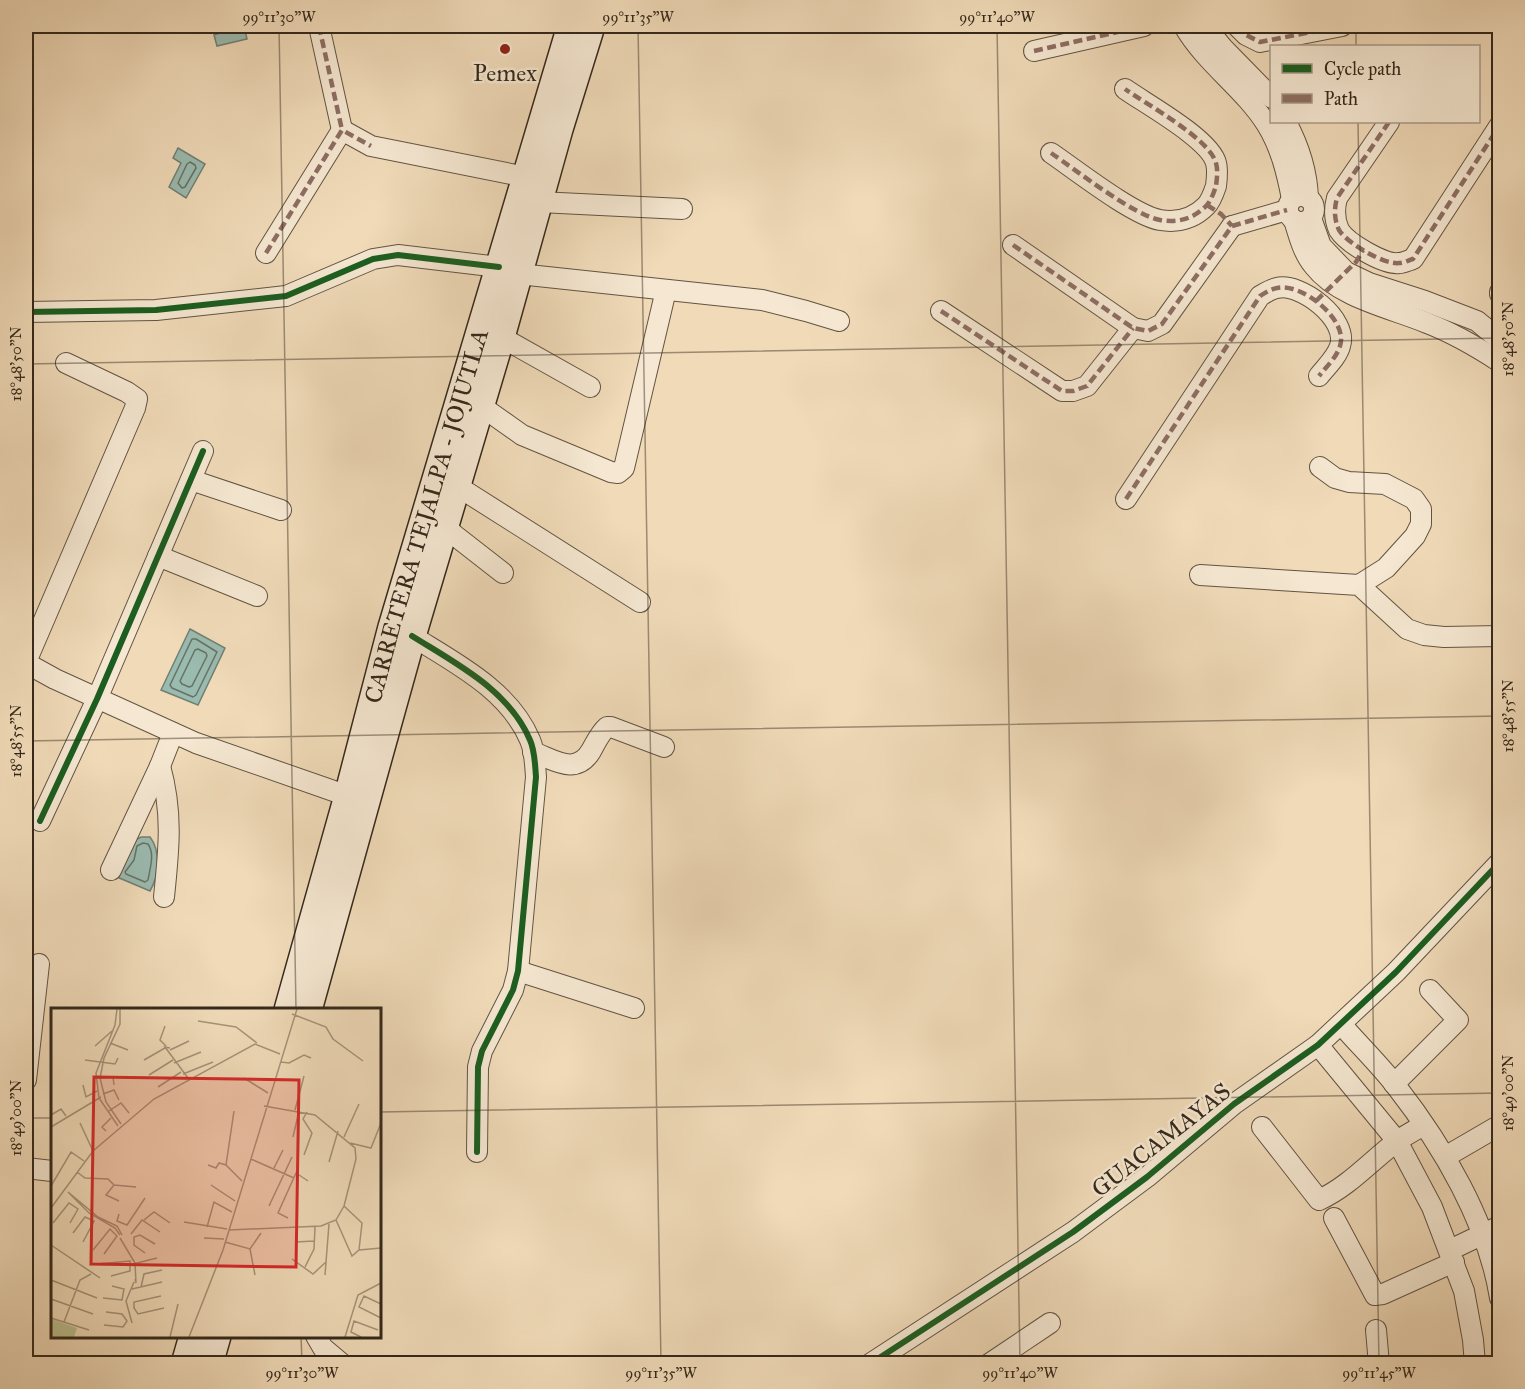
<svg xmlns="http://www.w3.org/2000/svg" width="1525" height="1389" font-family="'IM FELL Great Primer',serif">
<rect width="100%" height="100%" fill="#f0dab8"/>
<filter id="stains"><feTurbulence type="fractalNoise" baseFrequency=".00333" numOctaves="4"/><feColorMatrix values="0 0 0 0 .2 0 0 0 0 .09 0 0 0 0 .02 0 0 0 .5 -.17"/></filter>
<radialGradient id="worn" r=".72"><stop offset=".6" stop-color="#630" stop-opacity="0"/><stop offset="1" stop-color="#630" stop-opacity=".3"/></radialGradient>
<!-- water -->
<g fill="#9abbb0" stroke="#718074" stroke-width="1.5">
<path d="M223,26H244L247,39L217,46L214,35L223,32Z"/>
<path d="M178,148L205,164L186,198L169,187L181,163L173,158Z"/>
<path d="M190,629L225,648L198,705L161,690Z"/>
<path d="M141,837H150C161,851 159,876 150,891L117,877C123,864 129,854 135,840Z"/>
</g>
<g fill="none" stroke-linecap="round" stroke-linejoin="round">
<!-- shore -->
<g stroke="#677266" stroke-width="1.5">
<path d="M190,162L195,165L196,168L185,187L182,188L178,183L187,164Z"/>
<path d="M192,639H196L217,652L196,695L193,697L172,688L170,685Z"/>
<path d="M198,649L206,653L207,656L192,686L189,687L182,684L180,681L195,650Z"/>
<path d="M143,843L148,844C155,854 150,868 148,880L145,882L126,874L125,872L134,860L137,846Z"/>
</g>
<defs>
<g id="street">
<path d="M319,26L342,130"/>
<path d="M1184,26C1206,64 1244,88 1267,125C1281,148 1287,173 1292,199"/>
<path d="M1205,26L1223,48L1272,98"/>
<path d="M1237,26L1246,35L1260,42L1342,26"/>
<path d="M1034,51L1144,26"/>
<path d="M1286,122C1299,146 1307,170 1308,198"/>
<path d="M1389,122L1337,198C1334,209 1334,219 1339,230C1347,243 1384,265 1399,263C1404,263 1409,260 1413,259L1500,125"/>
<path d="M1051,153C1076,170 1133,215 1160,220C1178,223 1193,219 1206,206C1211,201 1214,192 1216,186C1217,178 1218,170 1216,163C1210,139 1146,104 1125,89"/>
<circle cx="1301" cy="209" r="13"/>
<path d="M539,202L682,209"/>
<path d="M1311,218L1321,246L1346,272L1369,283L1425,301L1477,321L1500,340"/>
<path d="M1294,220C1299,236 1303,253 1314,266C1339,298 1391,308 1427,323C1453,333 1477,347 1500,362"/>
<path d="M1232,226L1287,210"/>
<path d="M1013,245L1133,328L1148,331L1162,324L1232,226"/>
<path d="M266,253L342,130L371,146L526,177"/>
<path d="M519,274L762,300L806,311L839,321"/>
<path d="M1500,292V294"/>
<path d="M941,311L1062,391H1073L1087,386L1133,328"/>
<path d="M26,312L156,310L286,296L373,259L398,255L499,267"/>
<path d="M501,337L590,387"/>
<path d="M481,406L522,435L611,472L618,473L624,468L666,290"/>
<path d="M1320,467L1335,478L1349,482L1385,484L1414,499L1421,509V524L1415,536L1386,568L1359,585"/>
<path d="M191,480L281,510"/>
<path d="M457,486L640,602"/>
<path d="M1126,499L1260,296C1265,293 1271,289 1277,288C1300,282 1349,319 1340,346C1337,357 1326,367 1319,376"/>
<path d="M446,525L453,534L503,573"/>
<path d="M158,556L257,596"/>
<path d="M1200,575L1359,585L1407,629L1424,635L1444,637L1500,636"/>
<path d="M412,636C455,663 509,690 530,740C535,751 535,765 536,777L518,971L513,990L482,1051L478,1067L477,1152"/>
<path d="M26,662L135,408L137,399L127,392L66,363"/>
<path d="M26,663L55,679L196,743L348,796"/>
<path d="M533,752C555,760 576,776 591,751C596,742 600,733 607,727H611L664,747"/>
<path d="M160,766C173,813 169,849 164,897"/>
<path d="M40,821L97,699L203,451"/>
<path d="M111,870L160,766L173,733"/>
<path d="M518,971L634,1008"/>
<path d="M1341,1024C1359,1045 1379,1064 1396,1086C1442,1145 1488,1222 1500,1298"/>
<path d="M1318,1045L1397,1141L1432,1207L1464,1291L1473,1340L1475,1364"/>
<path d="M26,1080L39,964"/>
<path d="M1394,1084L1458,1020L1430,990"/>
<path d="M1262,1127L1319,1200C1348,1187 1371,1161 1396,1142C1404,1136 1415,1130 1424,1125"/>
<path d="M1445,1157L1500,1125"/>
<path d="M26,1168L52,1171"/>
<path d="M1334,1218L1375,1295L1383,1294L1454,1262"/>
<path d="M1450,1250L1500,1226"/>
<path d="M1376,1330L1379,1364"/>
<path d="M316,1336L323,1348L342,1364"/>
<path d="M870,1364L1073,1232L1147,1177L1234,1104L1318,1045L1396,972L1500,862"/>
<path d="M989,1364L1050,1323"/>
</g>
<g id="secondary">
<path id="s1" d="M288,1010L348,796L392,627L571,26"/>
<path d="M308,1010L412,636L501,337L559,129L591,26"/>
<path d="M185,1364L193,1336"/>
<path d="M209,1364L217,1336"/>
</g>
</defs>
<!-- street casing -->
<use href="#street" stroke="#635442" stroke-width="22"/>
<!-- secondary casing -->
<use href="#secondary" stroke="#34281b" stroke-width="30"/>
<!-- street -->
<use href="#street" stroke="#f5e7d1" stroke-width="20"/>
<!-- secondary -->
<use href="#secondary" stroke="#f5e7d1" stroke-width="27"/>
<!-- quiet -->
<g stroke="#8d6e63" stroke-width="4.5" stroke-dasharray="9 4.5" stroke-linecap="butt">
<path d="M319,26L342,130"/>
<path d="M1237,26L1246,35L1260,42L1342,26"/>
<path d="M1034,51L1144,26"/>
<path d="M1389,122L1337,198C1334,209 1334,219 1339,230C1347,243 1384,265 1399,263C1404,263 1409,260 1413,259L1500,125"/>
<path d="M1051,153C1076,170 1133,215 1160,220C1178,223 1193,219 1206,206C1211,201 1214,192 1216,186C1217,178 1218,170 1216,163C1210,139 1146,104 1125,89"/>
<path d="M1207,205L1221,214L1232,226"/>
<path d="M1232,226L1287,210"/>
<path d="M1013,245L1133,328L1148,331L1162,324L1232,226"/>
<path d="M266,253L342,130L371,146"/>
<path d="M1500,292V294"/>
<path d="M1316,301L1356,262L1363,250"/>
<path d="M941,311L1062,391H1073L1087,386L1133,328"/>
<path d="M1126,499L1260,296C1265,293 1271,289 1277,288C1300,282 1349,319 1340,346C1337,357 1326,367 1319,376"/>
</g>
<defs>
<g id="cycleway">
<path d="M26,312L156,310L286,296L373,259L398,255L499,267"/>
<path d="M412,636C455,663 509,690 530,740C535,751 535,765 536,777L518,971L513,990L482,1051L478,1067L477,1152"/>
<path d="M40,821L97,699L203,451"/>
<path d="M870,1364L1073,1232L1147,1177L1234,1104L1318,1045L1396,972L1500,862"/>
</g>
</defs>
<!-- cycleway casing -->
<use href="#cycleway" stroke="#f5e7d1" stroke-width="10"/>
<!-- cycleway -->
<use href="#cycleway" stroke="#1b5e20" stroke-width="6"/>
</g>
<!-- ticks -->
<path fill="none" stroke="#34281b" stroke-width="1.5" stroke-opacity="0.45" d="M279,26L296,1010M638,26L661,1364M997,26L1020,1364M1356,26V46M1358,122L1379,1364M26,364L1500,338M26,741L1500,716M380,1112L1500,1093M26,1118H52M301,1336L302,1364"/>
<!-- markers -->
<circle fill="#8f2418" stroke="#f5e7d1" stroke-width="2" cx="505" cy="49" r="6"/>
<g text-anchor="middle" stroke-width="5" stroke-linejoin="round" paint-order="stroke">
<!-- poi labels -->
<g font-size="24" fill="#34281b" stroke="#f5e7d1">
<text x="505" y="81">Pemex</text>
</g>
<!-- street labels -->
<g font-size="24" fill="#34281b" stroke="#f5e7d1">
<text dy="8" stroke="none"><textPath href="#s1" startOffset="513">CARRETERA TEJALPA - JOJUTLA</textPath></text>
<text transform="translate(1161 1140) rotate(-38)" y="8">GUACAMAYAS</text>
</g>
</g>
<!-- overview -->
<g transform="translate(51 1008)">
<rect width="330" height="330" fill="#f0dab8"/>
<path d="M0,311L26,320L23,329H0Z" fill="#bbbf8e"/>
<path fill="none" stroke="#a59379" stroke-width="1.5" d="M66,1L64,17L45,65L48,90L67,118M69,1V16L53,50L49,70L55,94L70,116M241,6L275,19L282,31L312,53M147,13L185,19L206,35M114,18L109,32L115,38M59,35L77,42M44,38L61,23M119,40L114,39L137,70M119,42L138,33M34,52L64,56L67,50M93,52L114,40M230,54L238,55L253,47L260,50M123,55L150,44M132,66L162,54M98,67L122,52M48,70L62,69L63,77M193,70L217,85M32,77L35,89L46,83M107,79L130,64M52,86L63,82L68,92M244,102L253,68M58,103L70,95L78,105M183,103L175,157L191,173M0,107L10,101L15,108M29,115L42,143M0,119L50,89M55,123L51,119L60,110M242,129L248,103M293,129L308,96M299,135L320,140L330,115M253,147L261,125L252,111L256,104M200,151L243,170M278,154L287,123M157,157L165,160L168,155L175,157M223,160L232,142M26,164L34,170L57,171L63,177L85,179M63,177L55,187L68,193M160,177L184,193M0,178L20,144L33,153M218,198L241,149M293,198L311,215L308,242M0,200L42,143L103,91L204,36L229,46M68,206L66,213L76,217L94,190M237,210L227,205L245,165L257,173M93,212L103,204L119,215M285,212L301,248L308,242L330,240M133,214L176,221M2,215L18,195L27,201L19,215M156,219L163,194L181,204M178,222L270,218L285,212L293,198L305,151L304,140L264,107L213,98M22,225L34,209L43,213L32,234M80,226L91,212L109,224M69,227L64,220L38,205L17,184L47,209L66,218L71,227M69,230L84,255L85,275L84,271M153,230L173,231M174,234L199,241L210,225M244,234L263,233M0,237L49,270M199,241L204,267M42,242L59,221L66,228L53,246M94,245L83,237V229L89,227L104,236M241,251L262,266L275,254M46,256L79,253V263L60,268M82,256L106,250M254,259L263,241L264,219M274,267L278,216M0,272L46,290M90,279L93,266L111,262M81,281L111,274M110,288L83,294V300L87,306L113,300M52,290L71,292L73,281L61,278M0,291L42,306M330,296L313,288L308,299L330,310M0,310L38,322M13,314L29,272L40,266M81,315L75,293L83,274M53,317L72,319L76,313L71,306L55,304M119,329L127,296M138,329L172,242L246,1M294,329L307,287L330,275M310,329L300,324L303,313L327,322"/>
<path fill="#d62828" fill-opacity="0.15" stroke="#d62828" stroke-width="3" d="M43,69L248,72L245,259L40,256Z"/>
<rect width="330" height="330" fill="none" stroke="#34281b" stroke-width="3"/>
</g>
<!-- margin -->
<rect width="1525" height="1389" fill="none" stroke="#f0dab8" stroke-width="66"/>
<!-- legend -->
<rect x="1270" y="45" width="210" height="78" fill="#f5e7d1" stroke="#a89b88" stroke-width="1.5"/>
<rect x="1282" y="64" width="30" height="9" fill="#1b5e20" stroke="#a89b88" stroke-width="1.5"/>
<text x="1324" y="75" font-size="18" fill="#34281b">Cycle path</text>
<rect x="1282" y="94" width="30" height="9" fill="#8d6e63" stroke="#a89b88" stroke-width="1.5"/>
<text x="1324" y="105" font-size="18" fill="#34281b">Path</text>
<rect x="33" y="33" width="1459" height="1323" fill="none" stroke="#34281b" stroke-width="2"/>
<g font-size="15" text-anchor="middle" fill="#34281b">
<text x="279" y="22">99°11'30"W</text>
<text x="638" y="22">99°11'35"W</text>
<text x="997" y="22">99°11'40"W</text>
<text transform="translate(1508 339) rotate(-90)" y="5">18°48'50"N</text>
<text transform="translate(16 364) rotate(-90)" y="5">18°48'50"N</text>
<text transform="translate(1508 716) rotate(-90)" y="5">18°48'55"N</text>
<text transform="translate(16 741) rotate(-90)" y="5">18°48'55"N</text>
<text transform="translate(1508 1093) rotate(-90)" y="5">18°49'00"N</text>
<text transform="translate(16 1118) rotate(-90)" y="5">18°49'00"N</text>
<text x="302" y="1378">99°11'30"W</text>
<text x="661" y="1378">99°11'35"W</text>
<text x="1020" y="1378">99°11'40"W</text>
<text x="1379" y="1378">99°11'45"W</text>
</g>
<rect width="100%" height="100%" filter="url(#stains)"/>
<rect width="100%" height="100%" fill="url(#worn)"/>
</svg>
